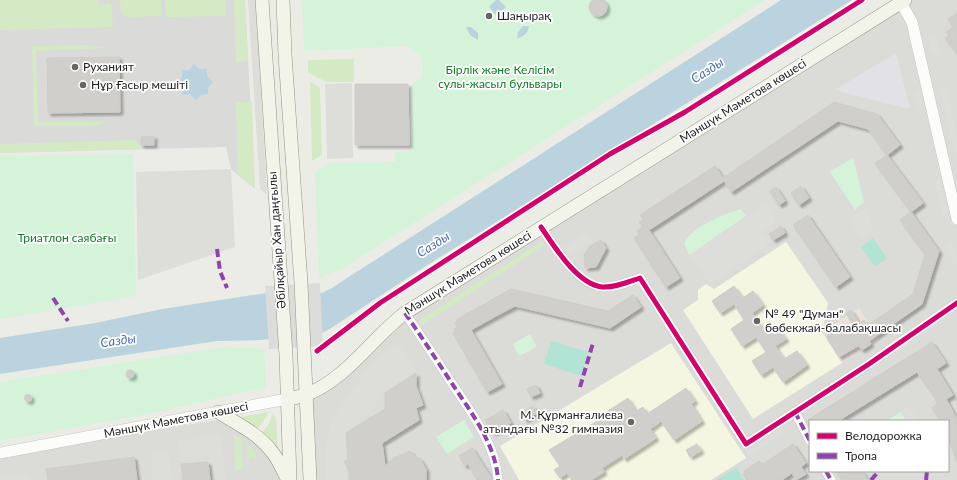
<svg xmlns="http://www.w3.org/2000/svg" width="957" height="480" font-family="Lato,sans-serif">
<defs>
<filter id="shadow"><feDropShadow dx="3" dy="3" stdDeviation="1" flood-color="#0004"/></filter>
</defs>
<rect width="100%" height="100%" fill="#ecece7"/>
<!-- residential -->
<g fill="#dbdbd8" fill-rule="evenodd">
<path d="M905,0H957V480H310L305,395L378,336ZM810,421H948V471H810Z"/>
<path d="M217,420L232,424L258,439L284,480H0V456Z"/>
</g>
<!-- commercial -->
<path fill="#eee1dc" d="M859,308L879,339L842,363L822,332Z"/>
<!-- education -->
<g fill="#f4f6e2">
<path d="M786,242L828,303L822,332L842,363L753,419L683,310L698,300V290L706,284L714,289Z"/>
<path d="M671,343L746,458L711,480H519L500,446Z"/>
</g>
<!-- religious -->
<path fill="#dadad8" d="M0,0H245L255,189L231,169L226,147L0,153Z"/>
<!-- grass -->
<g fill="#d4eac5">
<path d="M0,0H97L98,5L111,4L113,27L0,30Z"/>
<path d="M120,0H161V16L126,17L121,13Z"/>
<path d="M165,0H225L226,16L166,17Z"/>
<path d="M234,0H245L248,60L236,63Z"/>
<path d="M87,45L106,48L36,51L38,122H107L93,126H34L32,46Z"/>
<path d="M354,59V82H327L308,73V60Z"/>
<path d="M310,82L320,88L322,155L312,161Z"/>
<path d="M236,102H252L255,189L238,173Z"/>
<path d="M134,140L143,149L0,153V144Z"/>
<path d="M541,242L545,245L419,327L421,319Z"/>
<path d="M267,412V416L258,428L236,418Z"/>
<path d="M272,414L276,418L278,451L263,432L270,422Z"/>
<path d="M234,434L241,438L243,467L241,470H235Z"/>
<path d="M247,444L255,451L256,461L251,457L247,461Z"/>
</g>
<!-- park -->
<g fill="#d4f3d9">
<path d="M302,0H765L343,268L319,278L315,172L329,163L395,162V152L412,151V84L423,76L422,56L407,46L304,51Z"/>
<path d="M133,154L136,296L0,319V156Z"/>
<path d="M853,158L864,202L855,210L830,172Z"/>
<path d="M741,209L746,216L689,255L684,243C692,226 725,214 741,209Z"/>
<path d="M530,334L537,347L519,356L513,344Z"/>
<path d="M224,347L264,349L266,387L148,414L0,441V382Z"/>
<path d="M901,412L906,421H886Z"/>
<path d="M464,420L474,437L447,454L436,437Z"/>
</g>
<!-- pitch -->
<g fill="#b2e4d5">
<path d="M873,238L887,258L875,267L861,247Z"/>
<path d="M551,341L588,352L581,376L544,364Z"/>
<path d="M736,467L744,480H716L736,468Z"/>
</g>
<!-- parking -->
<g fill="#ddddda">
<path d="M248,0H256L267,195L260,189Z"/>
<path d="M935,35L940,53L933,55L928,37Z"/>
<path d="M352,83L353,158L327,159L325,84Z"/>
<path d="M946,86L957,137V166L940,88Z"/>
<path d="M920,90L924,109L918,110L913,91Z"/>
<path d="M231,169L235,247L138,280L136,172Z"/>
<path d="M940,179L948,217L943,218L934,181Z"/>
<path d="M766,204L776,222L762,232L770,243L710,284L689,255Z"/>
<path d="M866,207L873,229L861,238L848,219Z"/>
<path d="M587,232L593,241L568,257L562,248Z"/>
<path d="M952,242L957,259V264L953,265L947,245Z"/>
<path d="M951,310L954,315L870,372L867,367Z"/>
<path d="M399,344L416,371L380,393L375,410L345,433L347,480H326V444L332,418L363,375L386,351Z"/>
<path d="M908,405L919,421H910L902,409Z"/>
<path d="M782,425L786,432L749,456L745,449Z"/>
<path d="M221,436L226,480H213L210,457L180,460L178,440Z"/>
<path d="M169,452L172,480H153L151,453Z"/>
<path d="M28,474L29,480H0V476Z"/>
</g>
<!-- plaza -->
<path fill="#e2e1e6" d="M896,53L910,109L834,90Z"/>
<!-- water -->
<g fill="#bad3df">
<path d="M496,0H499L506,7L497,16L489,7Z"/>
<path d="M781,0H852L429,264L325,332L262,340L217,341L0,374V338L95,323L162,309L273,292L322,293L330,289Z"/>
<path d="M523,26H529C528,33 524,37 517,38L518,32Z"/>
<path d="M466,27H471L478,33V40L470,35Z"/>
<path d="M194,64L199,69H207V76L213,82L208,87V94L201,95L196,100L190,94L183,95L182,88L177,83L182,78V70H189Z"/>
</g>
<!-- pier -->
<path fill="#dcdcda" d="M320,283L323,346L269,349L265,286Z"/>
<!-- building -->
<g fill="#d0cfcc" stroke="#cfcdc8" filter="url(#shadow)">
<circle cx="598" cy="7" r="9"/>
<path d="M957,13V53L945,38L949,36L946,32L953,27L948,19Z"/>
<path d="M119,57L120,112L48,113L47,58Z"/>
<path d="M355,84H408L409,145H355Z"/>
<path d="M834,102L877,114L900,145L887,155L868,129L838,121L731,192L724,181L649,230L680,278L666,287L634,238L639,235L637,231L643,227L639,222L643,220L640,215L715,166L723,178Z"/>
<path d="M154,136V145H141V137Z"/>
<path d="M887,155L923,203L911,212L875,163Z"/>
<path d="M801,186L809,198L799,205L791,193Z"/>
<path d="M776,187L785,201L779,205L770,191Z"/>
<path d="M911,212L939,251L922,304L869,341L871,344L862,350L858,346L839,357L826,336L833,331L835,334L840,330L841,332L853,325L846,313L851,310L859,323L864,320L867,326L913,294L925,254L900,220Z"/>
<path d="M808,215L850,277L836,287L793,225Z"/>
<path d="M781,226L785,233L773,240L769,234Z"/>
<path d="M601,240L606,248L596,267L585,268L584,255L590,246Z"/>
<path d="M734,286L743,298L753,291L763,305L752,313L765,332L776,325L786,339L775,346L784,359L797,351L807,365L783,382L773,367L761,375L752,361L766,352L756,337L742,346L731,329L744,320L734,304L720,313L712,301Z"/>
<path d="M511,289L608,311L633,295L641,307L610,328L515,306L496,316L471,330L502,384L487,392L453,333L455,331L454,329L458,327L455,323L458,322L456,320Z"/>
<path d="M932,342L946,363L937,369L953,395L946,399L957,419V460H956L948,437V421H941L932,408L937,404L936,399L917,372L838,421H806Z"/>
<circle cx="130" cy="374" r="4"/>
<path d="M416,373V386L423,405L416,408L419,420L382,443L385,466L394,458L410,451L414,456L420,459L426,469V480H349V470L344,462L348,459L346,433L385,409V393Z"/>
<path d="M536,385L540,393L531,397L527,389Z"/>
<path d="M686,388L695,401L691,404L702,421L674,440L661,421L650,429L656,438L624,459L622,455L602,468L604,472L591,480H572L567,473L560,478L554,470L560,466L549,450L599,420L597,418L628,398L636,411L643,407L647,414Z"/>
<circle cx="28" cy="398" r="3.5"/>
<path d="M533,406L537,413L525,420L521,413Z"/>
<path d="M503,410L511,423L493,433L485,420Z"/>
<path d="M697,444L701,451L690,457L686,450Z"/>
<path d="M793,444L806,463L801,467L806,474L796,480L792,473L782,480H747L743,474L745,473L744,471L759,461L763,464Z"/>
<path d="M472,448L492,479V480H477L468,464L465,466L459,456Z"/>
<path d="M134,457L137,480H48L46,469Z"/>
<path d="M208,462L210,480H183L181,464Z"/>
<path d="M836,471H862L868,480H842Z"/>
</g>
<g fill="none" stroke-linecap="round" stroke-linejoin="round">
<defs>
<g id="minor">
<path d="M541,227C554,246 577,284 602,287C614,288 628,282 640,278L746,444L869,364L957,303"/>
<path d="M405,313C421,336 436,359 451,382C470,411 496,444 498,480"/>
<path d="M795,412L810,441"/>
<path d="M826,471L831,480"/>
</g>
<g id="tertiary">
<path d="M901,3L912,22L957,219"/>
<path d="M0,453L287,399"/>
</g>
<g id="secondary">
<path d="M262,0L286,355L290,480"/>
<path d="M283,0L285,55L301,283L310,480"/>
<path d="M287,399C293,398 299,397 305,395C346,380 372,338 405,313L905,0"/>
<path d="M218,412C238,424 259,434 273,453C279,461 283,471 288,480"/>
</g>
</defs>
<!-- minor casing -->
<use href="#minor" stroke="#c5c5c3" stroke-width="10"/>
<!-- tertiary casing -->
<use href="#tertiary" stroke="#c5c5c3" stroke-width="12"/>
<!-- secondary casing -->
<use href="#secondary" stroke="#91967e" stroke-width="14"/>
<!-- minor -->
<use href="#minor" stroke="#fcfcfb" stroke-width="9"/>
<!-- tertiary -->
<use href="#tertiary" stroke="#fcfcfb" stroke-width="11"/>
<!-- secondary -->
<use href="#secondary" stroke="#f2f4ea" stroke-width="13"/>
<!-- quiet -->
<g stroke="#8e44ad" stroke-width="4" stroke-dasharray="8 4" stroke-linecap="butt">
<path d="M217,249L220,271L227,288"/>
<path d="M53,298L68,321"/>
<path d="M405,313C421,336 436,359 451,382C470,411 496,444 498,480"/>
<path d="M580,387L593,343"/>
<path d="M795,412L810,441"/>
<path d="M826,471L831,480"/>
<path d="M871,480L879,471"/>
<path d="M926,480L927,471"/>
</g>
<defs>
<g id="cycleway">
<path d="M541,227C554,246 577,284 602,287C614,288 628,282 640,278L746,444L869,364L957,303"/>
<path d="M317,351L380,303L610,154L685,112L862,0"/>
</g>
</defs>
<!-- cycleway casing -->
<use href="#cycleway" stroke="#fff" stroke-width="8"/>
<!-- cycleway -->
<use href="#cycleway" stroke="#d6006c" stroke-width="5"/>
</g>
<!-- markers -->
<g fill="#666664" stroke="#fff" stroke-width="1.5">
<circle cx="489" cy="16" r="4"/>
<circle cx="75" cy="67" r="4"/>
<circle cx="83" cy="85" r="4"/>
<circle cx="757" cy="321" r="4"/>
<circle cx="631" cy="422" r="4"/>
</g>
<g text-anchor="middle" stroke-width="3.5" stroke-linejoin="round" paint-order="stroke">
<!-- poi labels -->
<g font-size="12" fill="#1e1e1e" stroke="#fff" text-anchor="start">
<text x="497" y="20">Шаңырақ</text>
<text x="83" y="71">Руханият</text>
<text x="91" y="89">Нұр Ғасыр мешіті</text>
<text x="765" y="318">№ 49 "Думан"<tspan x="765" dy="14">бөбекжай-балабақшасы</tspan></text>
<text x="623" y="419" text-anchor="end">М. Құрманғалиева<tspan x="623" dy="14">атындағы №32 гимназия</tspan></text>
</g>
<!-- park labels -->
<g font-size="12" fill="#0c7c25" stroke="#fff">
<text x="500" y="74">Бірлік және Келісім<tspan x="500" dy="14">сулы-жасыл бульвары</tspan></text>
<text x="67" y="242">Триатлон саябағы</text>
</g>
<!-- street labels -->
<g font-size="12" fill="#1e1e1e" stroke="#fff">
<text transform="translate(743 101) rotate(-32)" y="4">Мәншүк Мәметова көшесі</text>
<text transform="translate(277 240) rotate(-94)" y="4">Әбілқайыр Хан даңғылы</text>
<text transform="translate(468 273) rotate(-32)" y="4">Мәншүк Мәметова көшесі</text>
<text transform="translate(176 420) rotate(-11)" y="4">Мәншүк Мәметова көшесі</text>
</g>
<!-- water labels -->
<g font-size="13" font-style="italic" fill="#4b6ead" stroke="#fff">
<text transform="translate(707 70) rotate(-32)" y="5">Сазды</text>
<text transform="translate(433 244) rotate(-32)" y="5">Сазды</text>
<text transform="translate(118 340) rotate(-8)" y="5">Сазды</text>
</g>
</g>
<!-- legend -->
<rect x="809" y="420" width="140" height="52" fill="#ffffff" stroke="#a5a5a5"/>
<rect x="817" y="433" width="20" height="6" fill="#d6006c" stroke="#a5a5a5"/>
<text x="845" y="440" font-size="12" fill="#1e1e1e">Велодорожка</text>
<rect x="817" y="453" width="20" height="6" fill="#8e44ad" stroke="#a5a5a5"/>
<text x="845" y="460" font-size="12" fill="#1e1e1e">Тропа</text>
</svg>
